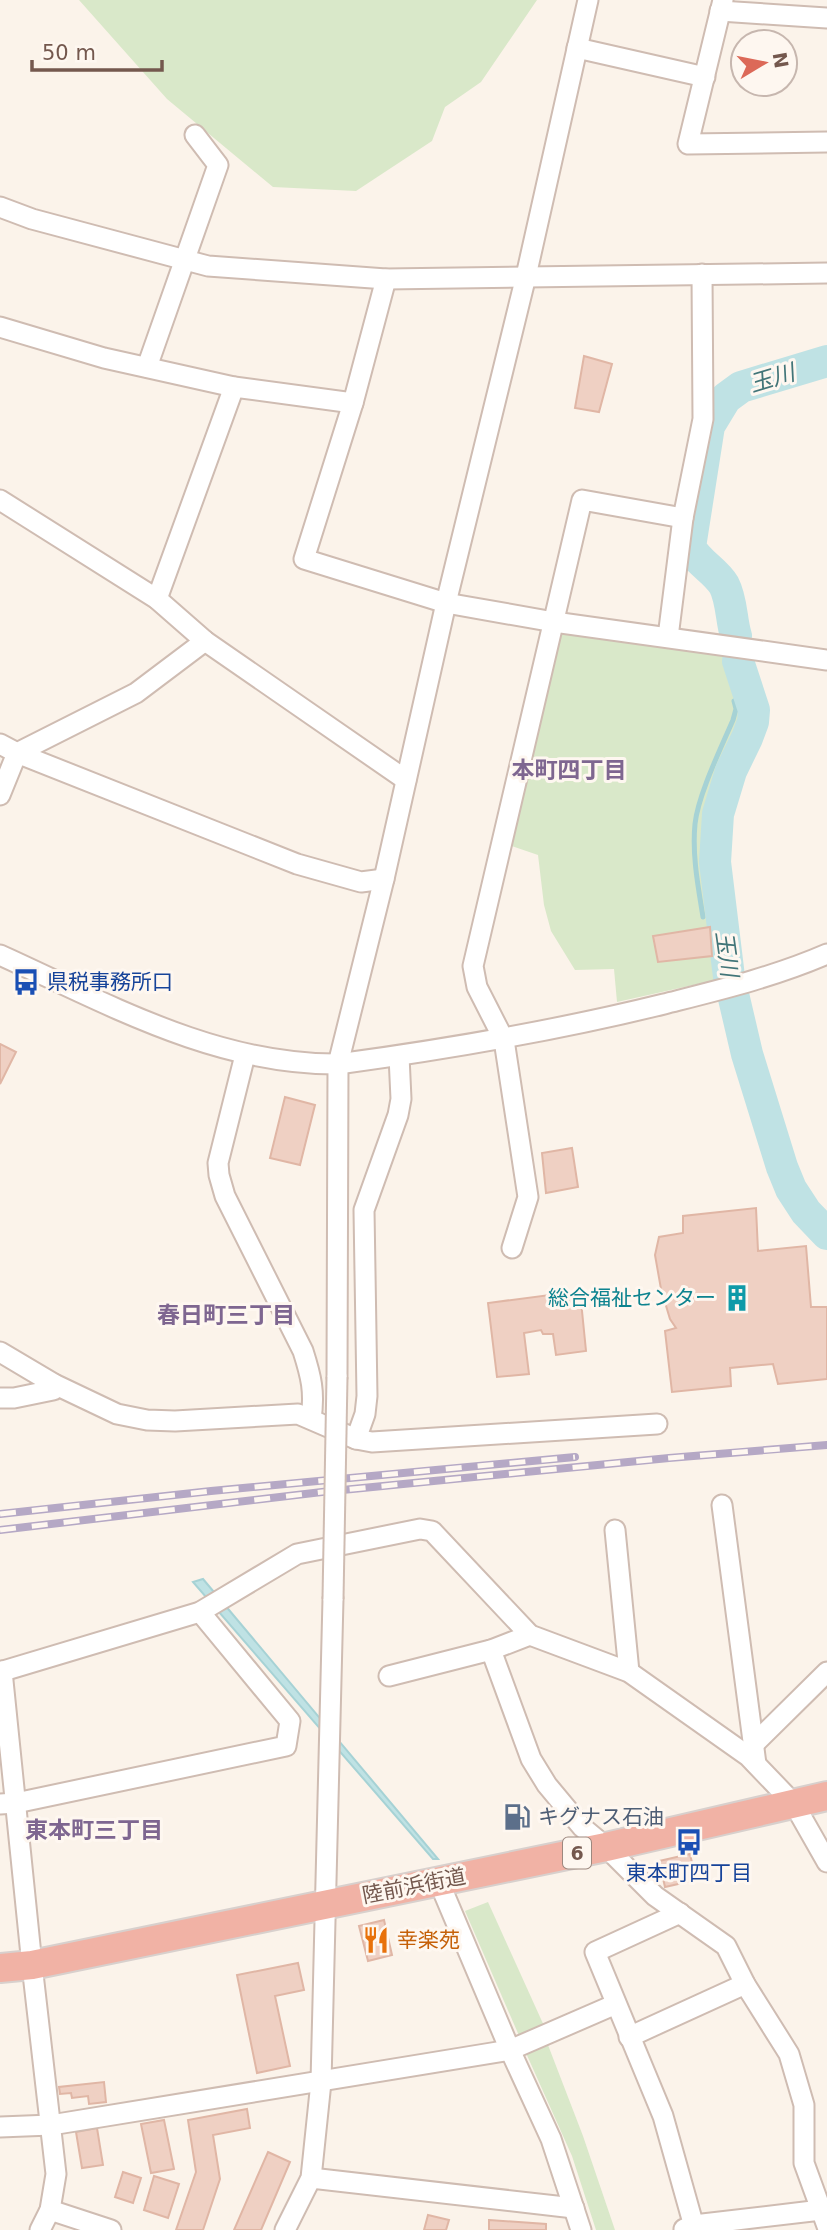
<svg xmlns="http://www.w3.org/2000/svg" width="827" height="2230" font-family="'DejaVu Sans','Noto Sans JP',sans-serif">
<rect width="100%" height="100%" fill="#fbf3ea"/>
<!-- green -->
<g fill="#d9e8c9">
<path d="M79,0H537L481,82L445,107L432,141L356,191L273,187L167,99Z"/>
<path d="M558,624L722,646L743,675L754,710L724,794L717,830L723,928L729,977L617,1002L614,969L575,970L551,931L544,905L538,855L506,844Z"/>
<path d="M488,1902L545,2028L520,2038L465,1911Z"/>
<path d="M548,2045L583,2136L615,2230H596L572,2156L526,2053Z"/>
</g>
<!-- water -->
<path fill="#bfe2e4" stroke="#a6d2d5" stroke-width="2" d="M203,1579L438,1859H433L193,1582Z"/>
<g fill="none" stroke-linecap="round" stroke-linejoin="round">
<!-- stream -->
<path stroke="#a6d2d5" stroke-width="5" d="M703,917C698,886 692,855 695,824C698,795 721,748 733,720L736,709L734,701"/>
<!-- river -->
<g stroke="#bfe2e4" stroke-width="32">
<path d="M736,636C731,620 732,600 724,585C715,570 698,563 690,547L709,426L726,398L741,387L827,361"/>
<path d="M738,661L754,710L753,722L747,738L731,771L718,814L715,862L729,977L747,1054L782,1167L791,1189L806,1212L827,1234"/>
</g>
</g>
<!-- building -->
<g fill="#efd0c3" stroke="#e0b6a5" stroke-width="2">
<path d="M584,356L612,364L599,412L575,408Z"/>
<path d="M710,927L712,956L658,962L653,936Z"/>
<path d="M0,1044L16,1052L0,1084Z"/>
<path d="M285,1097L315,1105L300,1165L270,1158Z"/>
<path d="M572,1148L578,1187L546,1193L542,1153Z"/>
<path d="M756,1208L758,1251L806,1246L811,1307H827V1379L778,1384L773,1364L730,1368L731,1386L672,1392L665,1331L676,1328L670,1319L661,1289L655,1255L659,1237L683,1233V1216Z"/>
<path d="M580,1291L586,1351L556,1355L553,1334H543L541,1330L524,1333L529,1374L497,1377L488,1303Z"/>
<path d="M690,1854L696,1880L665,1887L659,1861Z"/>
<path d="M384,1920L392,1955L368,1961L359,1926Z"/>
<path d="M298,1963L304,1990L275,1996L290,2066L257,2073L237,1975Z"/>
<path d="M104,2082L106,2102L89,2104L88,2096L72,2098L71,2093L60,2094L59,2087Z"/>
<path d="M247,2109L250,2128L213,2135L220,2179L203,2230H176L196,2172L188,2120Z"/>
<path d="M164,2120L174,2169L151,2173L141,2124Z"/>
<path d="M97,2128L103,2165L82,2168L76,2132Z"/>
<path d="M268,2152L290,2162L261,2230H234Z"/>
<path d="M123,2172L141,2178L133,2203L115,2197Z"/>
<path d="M154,2176L179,2184L168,2218L144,2210Z"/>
<path d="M428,2215L449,2220L446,2230H424Z"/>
<path d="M489,2220L546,2224V2230H489Z"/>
</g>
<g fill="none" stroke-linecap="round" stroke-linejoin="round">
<defs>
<g id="minor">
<path d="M723,0L688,144L827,142"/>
<path d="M720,11L827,18"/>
<path d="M577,48L705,77"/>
<path d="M0,207L32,219L208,266L386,279L827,273"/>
<path d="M386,279L353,403L304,559L446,603L554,622L827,660"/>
<path d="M0,327L104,358L234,387L353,403"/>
<path d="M147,367L218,165L195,135"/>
<path d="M0,500L157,599L205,641L406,780"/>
<path d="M157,599L234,387"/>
<path d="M668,637L683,518L703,419L702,274"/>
<path d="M0,744L17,753L136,693L205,641"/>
<path d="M0,795L17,753L297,864L361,882L384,879"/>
<path d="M0,955C108,1004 216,1065 338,1064C448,1049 555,1031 664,1004C719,990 774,977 827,954"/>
<path d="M245,1055L218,1163L219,1175L225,1196L303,1351C311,1376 315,1392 311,1419"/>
<path d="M512,1248L528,1197L504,1040L477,987L473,966L582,500L683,518"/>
<path d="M0,1352L54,1384L117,1414L147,1420L175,1421L298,1414L356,1439L372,1442L657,1424"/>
<path d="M337,1377L338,1064L384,879L446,603L526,276L588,0"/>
<path d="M0,1398H14L53,1390L54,1384"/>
<path d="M356,1439L365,1414L367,1396L364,1210L398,1115L401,1099L399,1056"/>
<path d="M722,1505L756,1764"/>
<path d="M615,1530L629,1672"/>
<path d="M491,1650L531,1759L547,1785L582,1827L606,1847L655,1896L726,1946L745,1984L789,2054L804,2105V2163L827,2226"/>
<path d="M2,1671L32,1965L56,2174L50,2210L40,2230"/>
<path d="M0,1672L200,1612L297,1554L420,1529L432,1531L530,1635L629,1672L748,1756L794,1804L827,1862"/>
<path d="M389,1676L491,1650L530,1635"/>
<path d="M753,1745L827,1672"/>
<path d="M0,1804L16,1803L286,1746L290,1721L200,1612"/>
<path d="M439,1882L510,2050L551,2139L581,2230"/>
<path d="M680,1913L595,1952L663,2116L695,2230"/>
<path d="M629,2037L745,1984"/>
<path d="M0,2127L51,2125L510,2050L616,2004"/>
<path d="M311,2178L574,2208"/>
<path d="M50,2210L111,2230"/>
<path d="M684,2229L694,2225L821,2210"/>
<path d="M285,2230L311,2178L321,2082L333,1599"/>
</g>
<path id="highway" d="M0,1968L32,1965L606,1847L827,1796"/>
</defs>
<!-- minor casing -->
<use href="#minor" stroke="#cfbcb2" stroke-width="23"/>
<!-- highway casing -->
<use href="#highway" stroke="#d8d0cd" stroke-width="32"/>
<!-- minor -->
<use href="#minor" stroke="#fff" stroke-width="19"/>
<!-- highway -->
<use href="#highway" stroke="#f1b2a5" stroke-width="28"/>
<defs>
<g id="rail">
<path d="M0,1514L211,1491L575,1457"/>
<path d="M0,1530L322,1492L669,1458L827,1445"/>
</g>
</defs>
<!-- rail casing -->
<use href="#rail" stroke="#b5a8c5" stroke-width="8"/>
<!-- rail -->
<use href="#rail" stroke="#fef7f0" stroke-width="5" stroke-dasharray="16" stroke-linecap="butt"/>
<defs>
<path id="minor-bridge" d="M333,1599L337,1377"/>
</defs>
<!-- minor-bridge casing -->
<use href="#minor-bridge" stroke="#cfbcb2" stroke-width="23" stroke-linecap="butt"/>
<!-- minor-bridge -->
<use href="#minor-bridge" stroke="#fff" stroke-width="19"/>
</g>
<!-- icons -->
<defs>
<symbol id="bus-bare" viewBox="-9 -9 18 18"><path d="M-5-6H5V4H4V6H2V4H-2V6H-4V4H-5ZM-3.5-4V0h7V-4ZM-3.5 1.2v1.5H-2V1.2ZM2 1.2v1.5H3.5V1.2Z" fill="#1a4fb4" stroke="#fef7f0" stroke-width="2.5" paint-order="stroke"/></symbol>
<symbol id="building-bare" viewBox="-9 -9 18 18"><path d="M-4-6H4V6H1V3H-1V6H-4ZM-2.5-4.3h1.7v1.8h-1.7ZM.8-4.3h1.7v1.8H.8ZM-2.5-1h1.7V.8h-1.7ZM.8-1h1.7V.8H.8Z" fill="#0f9aa8" stroke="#fef7f0" stroke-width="2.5" paint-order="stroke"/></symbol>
<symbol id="fuel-bare" viewBox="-9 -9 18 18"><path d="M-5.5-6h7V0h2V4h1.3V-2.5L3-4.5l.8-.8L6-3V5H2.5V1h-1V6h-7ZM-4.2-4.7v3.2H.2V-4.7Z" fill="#5c6f8a" stroke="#fef7f0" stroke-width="2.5" paint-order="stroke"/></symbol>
<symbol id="restaurant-bare" viewBox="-9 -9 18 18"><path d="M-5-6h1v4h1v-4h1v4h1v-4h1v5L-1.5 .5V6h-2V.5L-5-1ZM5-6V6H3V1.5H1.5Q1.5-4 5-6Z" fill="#e8710a" stroke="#fef7f0" stroke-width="2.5" paint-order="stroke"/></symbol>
</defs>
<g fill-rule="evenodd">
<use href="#bus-bare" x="7" y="963" width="38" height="38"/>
<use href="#building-bare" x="718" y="1279" width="38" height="38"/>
<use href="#fuel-bare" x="498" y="1798" width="38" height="38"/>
<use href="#bus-bare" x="670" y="1823" width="38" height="38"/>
<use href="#restaurant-bare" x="357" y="1921" width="38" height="38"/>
</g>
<g text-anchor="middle" stroke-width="6" stroke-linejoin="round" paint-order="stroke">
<!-- shield labels -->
<rect fill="#fef7f0" stroke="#9d887f" stroke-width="2" x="563" y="1837.5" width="28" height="31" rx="5"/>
<g font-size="19" font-weight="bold" fill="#74584e">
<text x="577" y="1860">6</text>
</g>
<!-- transit labels -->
<g font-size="21" fill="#164399" stroke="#fef7f0" text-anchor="start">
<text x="47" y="989">県税事務所口</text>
<text x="689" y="1880" text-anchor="middle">東本町四丁目</text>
</g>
<!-- culture labels -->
<g font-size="21" fill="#0d838f" stroke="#fef7f0" text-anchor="end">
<text x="716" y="1305">総合福祉センター</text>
</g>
<!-- service labels -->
<g font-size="21" fill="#4e5e75" stroke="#fef7f0" text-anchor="start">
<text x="538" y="1824">キグナス石油</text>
</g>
<!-- street labels -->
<g font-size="21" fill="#74584e" stroke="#fef7f0">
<text transform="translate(414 1886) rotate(-11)" y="7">陸前浜街道</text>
</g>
<!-- food labels -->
<g font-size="21" fill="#c56008" stroke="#fef7f0" text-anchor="start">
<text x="397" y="1947">幸楽苑</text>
</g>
<!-- water labels -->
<g font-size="23" font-style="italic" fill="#427578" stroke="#fef7f0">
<text transform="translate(772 378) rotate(-17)" y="8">玉川</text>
<text transform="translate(727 954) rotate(82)" y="8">玉川</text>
</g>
<!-- neighbourhood labels -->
<g font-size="23" font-weight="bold" fill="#7e6690" stroke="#fef7f0">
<text x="569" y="778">本町四丁目</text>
<text x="226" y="1323">春日町三丁目</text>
<text x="94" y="1838">東本町三丁目</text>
</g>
</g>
<!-- north arrow -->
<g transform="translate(764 63) rotate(80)"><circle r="33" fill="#fef7f0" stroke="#c7b7af" stroke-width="2"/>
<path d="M0-5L12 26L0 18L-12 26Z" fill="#dc6958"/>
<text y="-10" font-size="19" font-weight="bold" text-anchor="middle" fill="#74584e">N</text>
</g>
<!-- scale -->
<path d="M32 60v10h130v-10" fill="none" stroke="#74584e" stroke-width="3.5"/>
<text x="42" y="60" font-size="21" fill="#74584e" stroke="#fef7f0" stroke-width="5" paint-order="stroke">50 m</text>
</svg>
